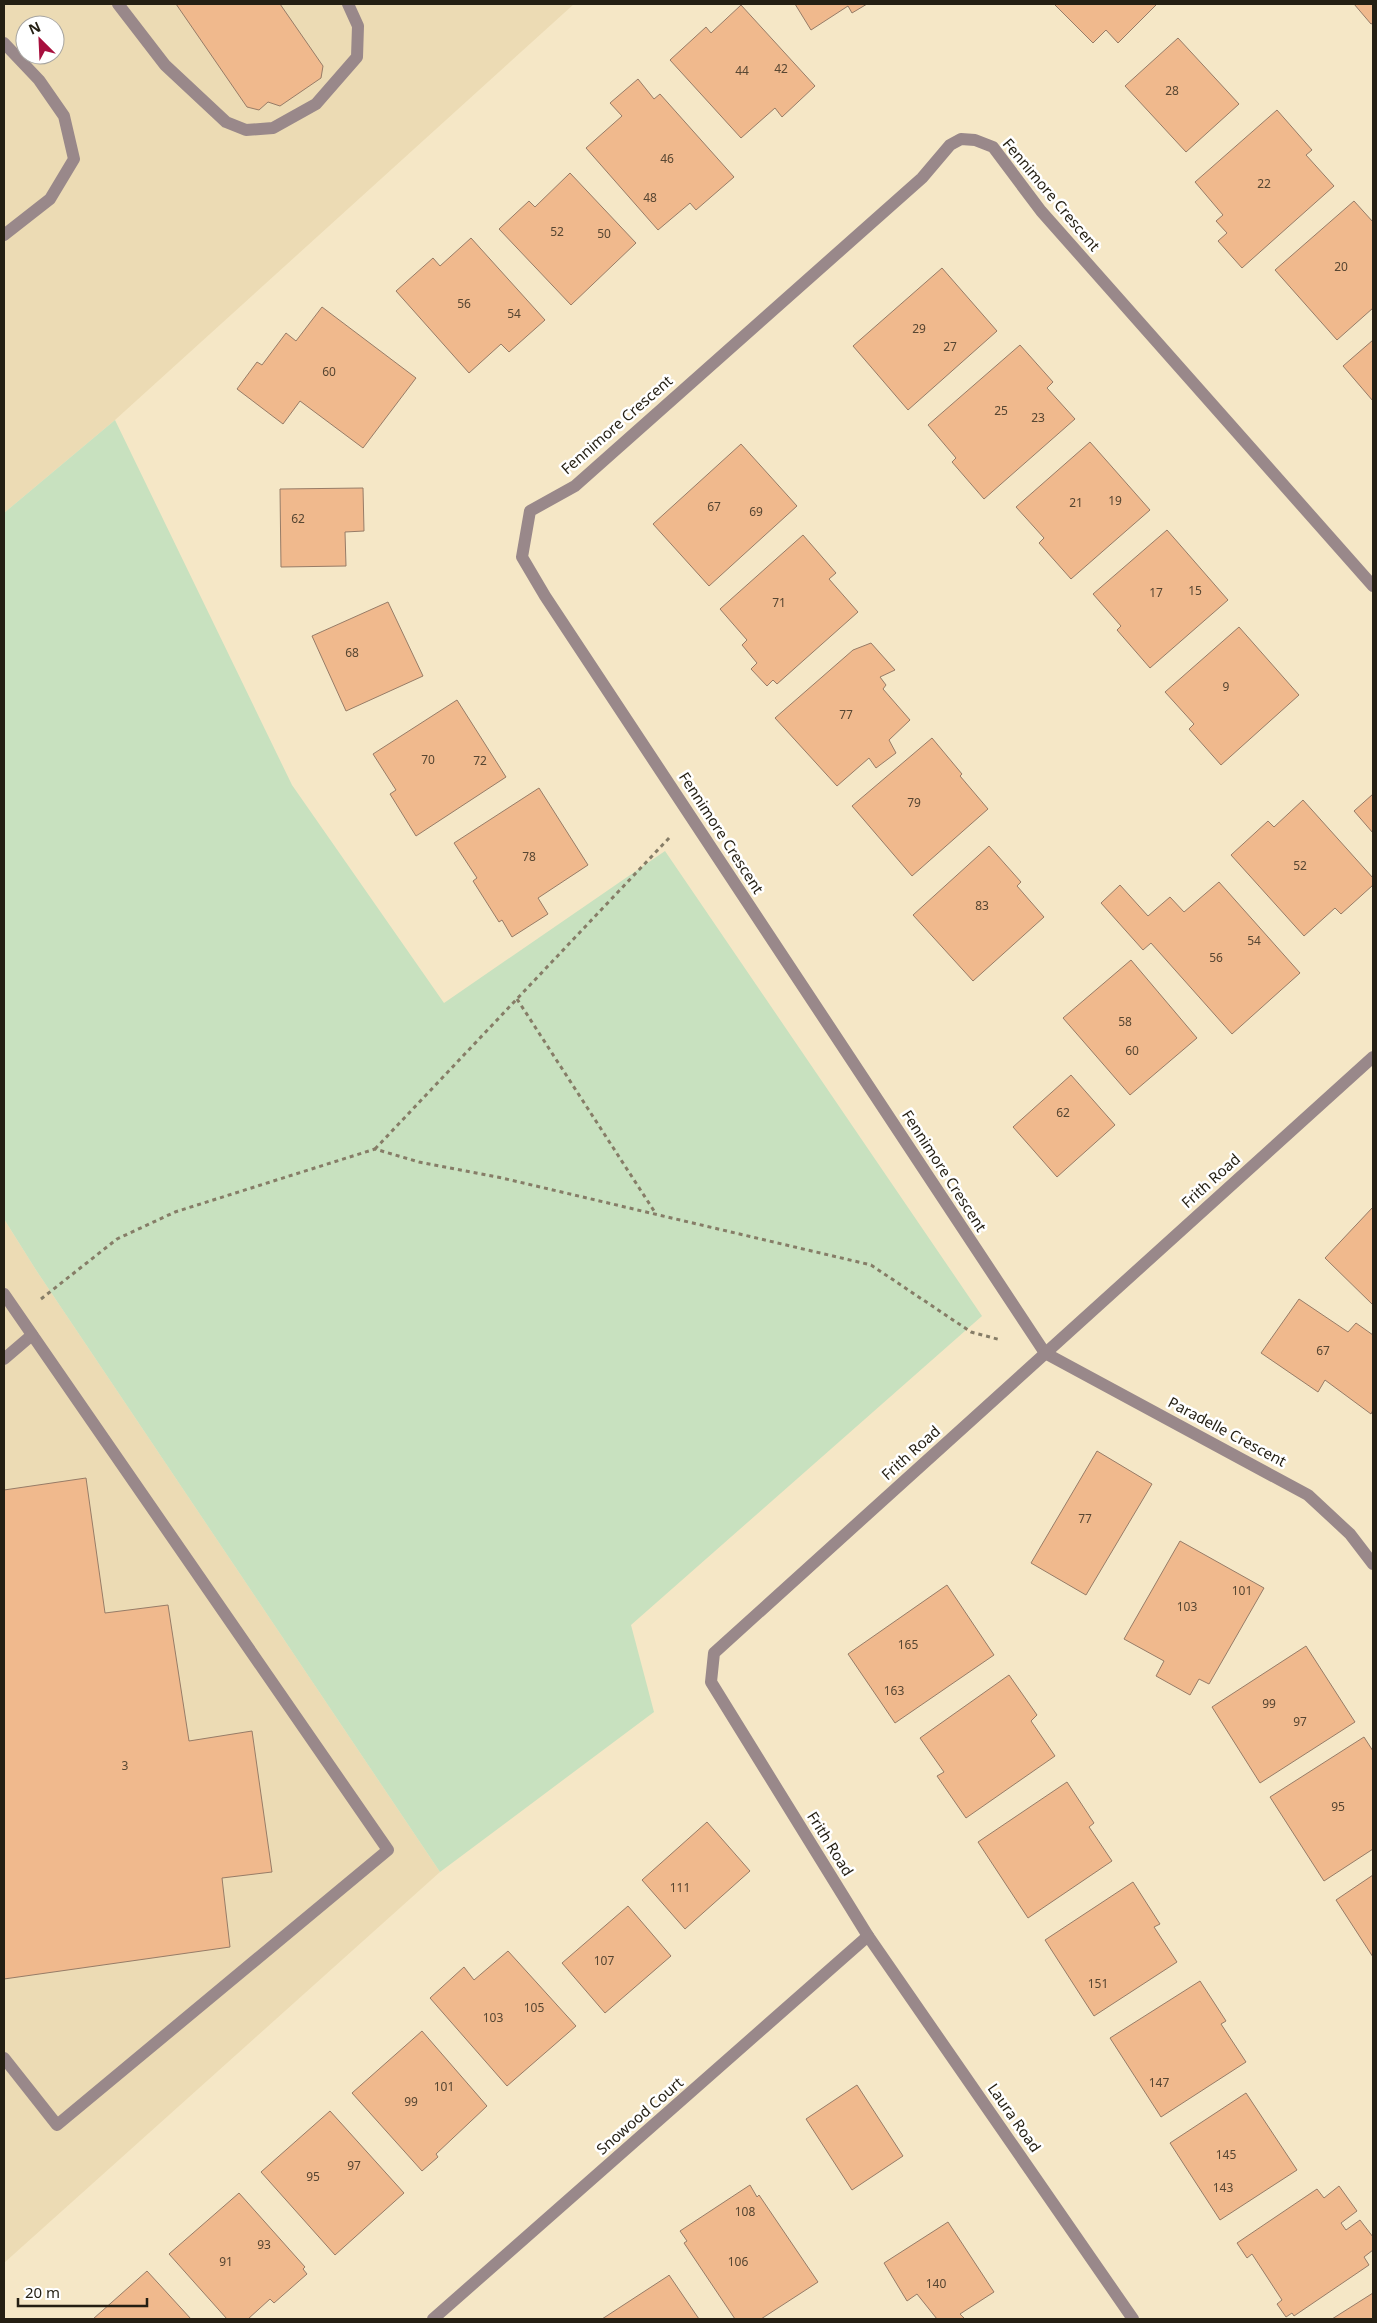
<svg xmlns="http://www.w3.org/2000/svg" width="1377" height="2323" font-family="'Noto Sans',sans-serif">
<rect width="100%" height="100%" fill="#f5e7c6"/>
<!-- built -->
<g fill="#ecdbb4" fill-rule="evenodd">
<path d="M4,4H574L115,420L4,513ZM25,25H55V55H25Z"/>
<path d="M4,1219L36,1270L440,1872L4,2263Z"/>
</g>
<!-- green -->
<path fill="#c8e1bf" d="M115,420L292,785L444,1003L665,851L982,1316L631,1625L654,1712L440,1872L36,1270L4,1219V513Z"/>
<!-- building -->
<g fill="#f0b98d" stroke="#977c67">
<path d="M176,4H280L323,66L321,78L280,106L268,102L259,110L247,107Z"/>
<path d="M795,4H867L852,13L848,6L811,30Z"/>
<path d="M1054,4H1157L1118,43L1106,30L1093,43Z"/>
<path d="M1354,4H1373V23L1371,24Z"/>
<path d="M741,5L815,86L782,117L775,108L741,138L670,60L706,27L711,33Z"/>
<path d="M1178,38L1239,104L1186,152L1125,86Z"/>
<path d="M638,79L654,99L660,94L734,177L696,210L690,203L658,230L586,148L622,116L610,103Z"/>
<path d="M1277,110L1312,150L1306,155L1334,186L1242,268L1218,241L1227,233L1216,221L1223,215L1195,182Z"/>
<path d="M570,173L636,243L571,305L499,229L529,201L535,207Z"/>
<path d="M1354,201L1373,222V308L1337,340L1275,270Z"/>
<path d="M471,238L545,320L509,352L501,344L469,373L396,291L433,258L440,266Z"/>
<path d="M942,268L997,331L908,410L853,346Z"/>
<path d="M322,307L416,378L363,448L300,401L283,424L237,389L257,362L262,365L286,333L296,341Z"/>
<path d="M1373,340V401L1343,366Z"/>
<path d="M1020,345L1053,382L1047,388L1075,419L984,499L952,462L956,458L928,425Z"/>
<path d="M1090,442L1150,510L1071,579L1039,543L1044,538L1016,507Z"/>
<path d="M741,444L797,506L709,586L653,524Z"/>
<path d="M363,488L364,531L345,532L346,566L281,567L280,489Z"/>
<path d="M1167,530L1228,600L1150,668L1117,630L1121,626L1093,594Z"/>
<path d="M803,535L836,573L829,579L858,612L777,684L773,680L767,686L751,669L757,663L742,645L747,640L720,609Z"/>
<path d="M388,602L423,676L346,711L312,636Z"/>
<path d="M1239,627L1299,695L1221,765L1189,729L1194,724L1165,692Z"/>
<path d="M871,643L895,670L880,677L886,685L883,689L910,720L889,740L896,753L876,768L869,758L837,786L775,718L853,650Z"/>
<path d="M457,700L506,777L416,836L390,794L396,790L373,754Z"/>
<path d="M932,738L962,774L960,776L988,809L912,876L852,806Z"/>
<path d="M539,788L588,865L538,898L548,914L512,937L502,920L499,922L473,881L477,878L454,843Z"/>
<path d="M1373,794V833L1354,811Z"/>
<path d="M1303,800L1373,878V885L1341,914L1335,908L1304,936L1231,855L1268,821L1274,827Z"/>
<path d="M989,846L1021,882L1017,886L1044,917L973,981L913,915Z"/>
<path d="M1219,882L1300,973L1232,1034L1151,943L1143,950L1101,903L1120,885L1148,916L1170,897L1184,912Z"/>
<path d="M1131,960L1197,1038L1130,1095L1063,1018Z"/>
<path d="M1071,1075L1115,1125L1057,1177L1013,1127Z"/>
<path d="M1373,1207V1305L1325,1258Z"/>
<path d="M1299,1299L1348,1332L1356,1323L1373,1335V1410L1371,1414L1325,1380L1318,1392L1261,1353Z"/>
<path d="M1097,1451L1152,1484L1086,1595L1031,1563Z"/>
<path d="M86,1478L105,1613L168,1605L189,1741L252,1731L272,1872L222,1878L230,1947L4,1979V1490Z"/>
<path d="M1180,1541L1264,1588L1209,1684L1199,1679L1190,1695L1156,1676L1164,1661L1124,1639Z"/>
<path d="M947,1585L994,1655L895,1723L848,1654Z"/>
<path d="M1306,1646L1355,1722L1260,1783L1212,1707Z"/>
<path d="M1009,1675L1037,1715L1031,1721L1055,1756L966,1818L937,1776L944,1772L920,1738Z"/>
<path d="M1364,1737L1373,1751V1849L1324,1881L1270,1797Z"/>
<path d="M1067,1782L1094,1823L1089,1827L1112,1861L1028,1918L978,1842Z"/>
<path d="M707,1822L750,1871L685,1929L642,1880Z"/>
<path d="M1373,1875V1957L1336,1900Z"/>
<path d="M1133,1882L1160,1924L1154,1927L1177,1962L1094,2016L1045,1940Z"/>
<path d="M628,1906L671,1956L605,2013L562,1963Z"/>
<path d="M508,1951L576,2026L507,2086L430,1998L464,1967L474,1980Z"/>
<path d="M1200,1981L1226,2021L1221,2024L1246,2062L1161,2117L1110,2038Z"/>
<path d="M422,2031L487,2106L436,2154L438,2157L422,2171L352,2093Z"/>
<path d="M857,2085L903,2156L852,2190L806,2119Z"/>
<path d="M1246,2093L1297,2170L1220,2220L1170,2143Z"/>
<path d="M330,2111L404,2193L335,2255L261,2172Z"/>
<path d="M750,2185L757,2197L759,2195L818,2282L761,2319H735L684,2243L687,2241L680,2231Z"/>
<path d="M1339,2186L1357,2211L1341,2223L1346,2230L1360,2220L1373,2237V2250L1364,2257L1369,2265L1294,2316L1292,2313L1286,2317L1277,2304L1282,2300L1252,2254L1247,2258L1237,2243L1317,2189L1324,2198Z"/>
<path d="M239,2193L305,2267L303,2269L307,2274L274,2303L270,2299L248,2319H227L169,2254Z"/>
<path d="M948,2222L994,2292L960,2314L965,2319H937L917,2294L907,2301L884,2263Z"/>
<path d="M147,2271L191,2319H93Z"/>
<path d="M669,2275L699,2319H602L668,2276Z"/>
<path d="M1373,2293V2319H1332Z"/>
</g>
<g fill="none" stroke-linecap="round" stroke-linejoin="round">
<!-- path -->
<g stroke="#867d67" stroke-width="3" stroke-dasharray="4 4" stroke-linecap="butt">
<path d="M517,999L656,1214"/>
<path d="M375,1149L670,837"/>
<path d="M41,1299L117,1239L175,1212L375,1149L419,1162L502,1178L871,1265L971,1332L1001,1340"/>
</g>
<!-- lane -->
<g stroke="#99888a" stroke-width="12">
<path d="M118,4L165,65L226,122L246,130L273,128L316,104L357,57L358,26L348,4"/>
<path d="M4,43L39,80L64,116L74,159L50,199L4,235"/>
<path d="M4,1294L388,1850L57,2125L4,2058"/>
<path d="M4,1359L32,1335"/>
</g>
<!-- street -->
<g stroke="#99888a" stroke-width="12">
<path d="M1373,586L1041,211L993,147L975,140L961,139L950,145L922,178L575,486L530,511L522,557L545,596L1045,1353L1308,1495L1350,1534L1373,1564"/>
<path d="M433,2319L868,1936"/>
<path d="M1133,2319L868,1936L711,1682L714,1653L1373,1057"/>
</g>
</g>
<g text-anchor="middle" stroke-width="5" stroke-linejoin="round" paint-order="stroke">
<!-- number labels -->
<g font-size="12" fill="#574632">
<text x="781" y="73">42</text>
<text x="742" y="75">44</text>
<text x="1172" y="95">28</text>
<text x="667" y="163">46</text>
<text x="1264" y="188">22</text>
<text x="650" y="202">48</text>
<text x="557" y="236">52</text>
<text x="604" y="238">50</text>
<text x="1341" y="271">20</text>
<text x="464" y="308">56</text>
<text x="514" y="318">54</text>
<text x="919" y="333">29</text>
<text x="950" y="351">27</text>
<text x="329" y="376">60</text>
<text x="1001" y="415">25</text>
<text x="1038" y="422">23</text>
<text x="1115" y="505">19</text>
<text x="1076" y="507">21</text>
<text x="714" y="511">67</text>
<text x="756" y="516">69</text>
<text x="298" y="523">62</text>
<text x="1195" y="595">15</text>
<text x="1156" y="597">17</text>
<text x="779" y="607">71</text>
<text x="352" y="657">68</text>
<text x="1226" y="691">9</text>
<text x="846" y="719">77</text>
<text x="428" y="764">70</text>
<text x="480" y="765">72</text>
<text x="914" y="807">79</text>
<text x="529" y="861">78</text>
<text x="1300" y="870">52</text>
<text x="982" y="910">83</text>
<text x="1254" y="945">54</text>
<text x="1216" y="962">56</text>
<text x="1125" y="1026">58</text>
<text x="1132" y="1055">60</text>
<text x="1063" y="1117">62</text>
<text x="1323" y="1355">67</text>
<text x="1085" y="1523">77</text>
<text x="1242" y="1595">101</text>
<text x="1187" y="1611">103</text>
<text x="908" y="1649">165</text>
<text x="894" y="1695">163</text>
<text x="1269" y="1708">99</text>
<text x="1300" y="1726">97</text>
<text x="125" y="1770">3</text>
<text x="1338" y="1811">95</text>
<text x="680" y="1892">111</text>
<text x="604" y="1965">107</text>
<text x="1098" y="1988">151</text>
<text x="534" y="2012">105</text>
<text x="493" y="2022">103</text>
<text x="1159" y="2087">147</text>
<text x="444" y="2091">101</text>
<text x="411" y="2106">99</text>
<text x="1226" y="2159">145</text>
<text x="354" y="2170">97</text>
<text x="313" y="2181">95</text>
<text x="1223" y="2192">143</text>
<text x="745" y="2216">108</text>
<text x="264" y="2249">93</text>
<text x="226" y="2266">91</text>
<text x="738" y="2266">106</text>
<text x="936" y="2288">140</text>
</g>
<!-- street labels -->
<g font-size="15" fill="#241f13" stroke="#fff">
<text transform="translate(1051 195) rotate(50)" y="5">Fennimore Crescent</text>
<text transform="translate(617 425) rotate(-41)" y="5">Fennimore Crescent</text>
<text transform="translate(721 833) rotate(57)" y="5">Fennimore Crescent</text>
<text transform="translate(944 1171) rotate(57)" y="5">Fennimore Crescent</text>
<text transform="translate(1211 1181) rotate(-42)" y="5">Frith Road</text>
<text transform="translate(1227 1432) rotate(28)" y="5">Paradelle Crescent</text>
<text transform="translate(911 1453) rotate(-42)" y="5">Frith Road</text>
<text transform="translate(830 1844) rotate(58)" y="5">Frith Road</text>
<text transform="translate(640 2116) rotate(-41)" y="5">Snowood Court</text>
<text transform="translate(1014 2118) rotate(55)" y="5">Laura Road</text>
</g>
</g>
<!-- border -->
<rect width="1377" height="2323" fill="none" stroke="#241f13" stroke-width="10"/>
<!-- north arrow -->
<g transform="translate(40 40) rotate(336)"><circle r="24" fill="#ffffff" stroke="#a7a5a1"/>
<path d="M0-4L9 19L0 12L-9 19Z" fill="#a70f3d"/>
<text y="-8" font-size="14" font-weight="bold" text-anchor="middle" fill="#241f13">N</text>
</g>
<!-- scale -->
<path d="M18 2298v8h129v-8" fill="none" stroke="#241f13" stroke-width="2.5"/>
<text x="25" y="2298" font-size="15" fill="#241f13" stroke="#ffffff" stroke-width="4" paint-order="stroke">20 m</text>
</svg>
